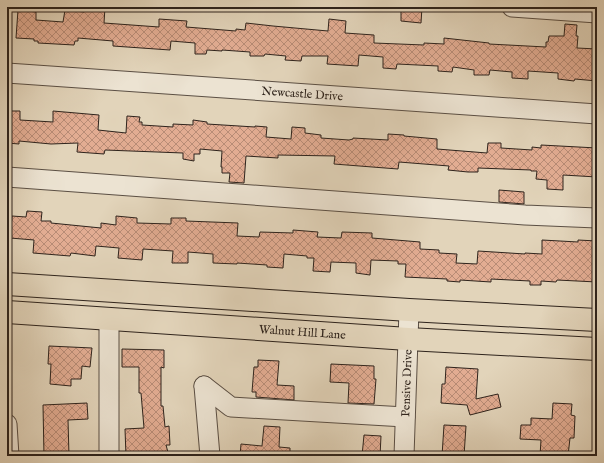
<svg xmlns="http://www.w3.org/2000/svg" width="604" height="463" font-family="'IM FELL English',serif">
<defs>
<pattern id="building-cross-hatch" width="8" height="8" patternUnits="userSpaceOnUse"><rect width="8" height="8" fill="#e2ac92"/><path d="M0 0l8 8M0 8l8-8" fill="none" stroke="#b88c76"/></pattern>
</defs>
<rect width="100%" height="100%" fill="#e2d4ba"/>
<filter id="stains"><feTurbulence type="fractalNoise" baseFrequency=".005" numOctaves="4"/><feColorMatrix values="0 0 0 0 .2 0 0 0 0 .09 0 0 0 0 .02 0 0 0 .5 -.17"/></filter>
<radialGradient id="worn" r=".72"><stop offset=".6" stop-color="#630" stop-opacity="0"/><stop offset="1" stop-color="#630" stop-opacity=".3"/></radialGradient>
<!-- building -->
<g fill="url(#building-cross-hatch)" stroke="#2e231c">
<path d="M84,7H105L104,23L159,27V19L187,21L186,27L236,31V29L245,30L246,23L273,26L328,31L329,19L346,21L345,33L374,35V43L424,45V43L444,44V38L489,43V44L546,47V42H548L549,36H564L565,24L577,25L576,36H578L577,48L597,49V81L575,79L574,81L558,79V73L528,71V79L512,78V72L490,70L489,75H474V70L453,67L452,72L438,71V66L397,64L396,69L383,68V57L359,55L358,66L327,64L328,56H302L301,61L285,60L286,56L265,54L264,56H250V52L222,50V51L207,50L206,54H195V43L171,41L170,50L113,46V41L78,38V41H75L74,45L38,43V41H34V39L16,38L18,10L36,12V20L63,22L65,10L84,12Z"/>
<path d="M401,7H422L421,23L401,21Z"/>
<path d="M7,111H20V120L53,122V111L99,115L98,130L126,133L127,116L140,117L139,122H142V125L173,127V124L193,125V120L207,122V124L255,127V126L267,127L266,137L291,139L292,127L305,128V133L321,135V138L349,140L353,139V138L388,140V134L404,135V136L437,139V149L487,153L488,143H501V148L532,150V147L541,148V145L597,148V177L563,175V190L547,189V180L536,179L537,171H531V170L478,168V172H468L448,170L449,166L399,162L398,169L334,164L335,156L278,155V158L246,156L244,183L229,182L230,173H222V167H221L222,151L200,149V154H194V161L183,159V153L105,150L104,154L77,152L78,143L51,144L19,141V144L7,143Z"/>
<path d="M499,190L524,192V204L499,202Z"/>
<path d="M27,211L42,212L41,221H51V223L101,228V223L116,225V216L137,218V223L171,224V218H186V221L238,223L237,236L259,237L260,232L293,233V230L318,232L317,237L341,238L342,232L372,233V238L420,242V249L439,250V253L457,254L456,263L477,264L478,251L525,254V253L542,254V240L578,242V240L597,241V282L557,280L556,282L541,281V285H530V281L491,279V282L460,280V282L447,281V279L405,277L406,264H398V261L371,260L370,275L356,273V263L331,262L330,272L313,271L314,258H307V256L284,254L283,268L267,267V265L237,263V264L213,263V254L188,252V263H172L173,251L143,249L142,260L118,258L119,248L96,246L95,256L71,253L70,256L33,253L34,240L10,238L12,216L26,217Z"/>
<path d="M49,346L92,348L90,367L82,366L81,379H71V386L50,384L51,364H48Z"/>
<path d="M122,349L164,350V368L161,367V406H163L165,427L169,426L170,445H166L169,456H126L125,429L144,428L141,393H139V367H122Z"/>
<path d="M258,360L279,361L277,385L294,386V400L256,397V392H252L254,367H258Z"/>
<path d="M331,364L374,366V379H376L374,404L348,403L349,383L330,382Z"/>
<path d="M446,367L478,369L476,399L498,394L501,407L470,415L467,405L441,403L442,384H445Z"/>
<path d="M87,403L88,419L68,420L69,456H44L43,405Z"/>
<path d="M553,403L572,404L571,415L575,416L574,438H570L568,456H540L541,440L520,439L521,425H531V418L552,419Z"/>
<path d="M444,425L466,426L464,456H442Z"/>
<path d="M264,426L280,427L279,447L290,448V456H240L241,444L262,446Z"/>
<path d="M364,435L381,436L380,456H362Z"/>
</g>
<g fill="none" stroke-linecap="round" stroke-linejoin="round">
<defs>
<g id="minor">
<path d="M512,7L597,13"/>
<path id="s1" d="M7,73L597,114"/>
<path d="M7,177L525,215L597,218"/>
<path d="M109,319V456"/>
<path d="M204,386L231,407L405,417"/>
<path d="M204,386L210,456"/>
<path d="M7,424L9,456"/>
<path id="s2" d="M404,456L409,310"/>
</g>
<g id="major">
<path d="M7,284L409,310L597,320"/>
<path id="s3" d="M7,312L408,339L597,349"/>
</g>
</defs>
<!-- minor casing -->
<use href="#minor" stroke="#5b4f44" stroke-width="21"/>
<!-- major casing -->
<use href="#major" stroke="#2e231c" stroke-width="24"/>
<!-- minor -->
<use href="#minor" stroke="#ece3d2" stroke-width="19"/>
<!-- major -->
<use href="#major" stroke="#e2d4ba" stroke-width="22"/>
</g>
<g text-anchor="middle" stroke-width="3" stroke-linejoin="round" paint-order="stroke">
<!-- street labels -->
<g font-size="12" fill="#2e231c" stroke="#ece3d2">
<text dy="4" stroke="none"><textPath href="#s1" startOffset="296">Newcastle Drive</textPath></text>
<text dy="4" stroke="none"><textPath href="#s3" startOffset="296">Walnut Hill Lane</textPath></text>
<text dy="4" stroke="none"><textPath href="#s2" startOffset="73">Pensive Drive</textPath></text>
</g>
</g>
<!-- margin -->
<rect width="604" height="463" fill="none" stroke="#e2d4ba" stroke-width="24"/>
<rect x="8" y="8" width="588" height="447" fill="none" stroke="#2e231c" stroke-width="2"/>
<rect x="12" y="12" width="580" height="439" fill="none" stroke="#2e231c"/>
<rect width="100%" height="100%" filter="url(#stains)"/>
<rect width="100%" height="100%" fill="url(#worn)"/>
</svg>
